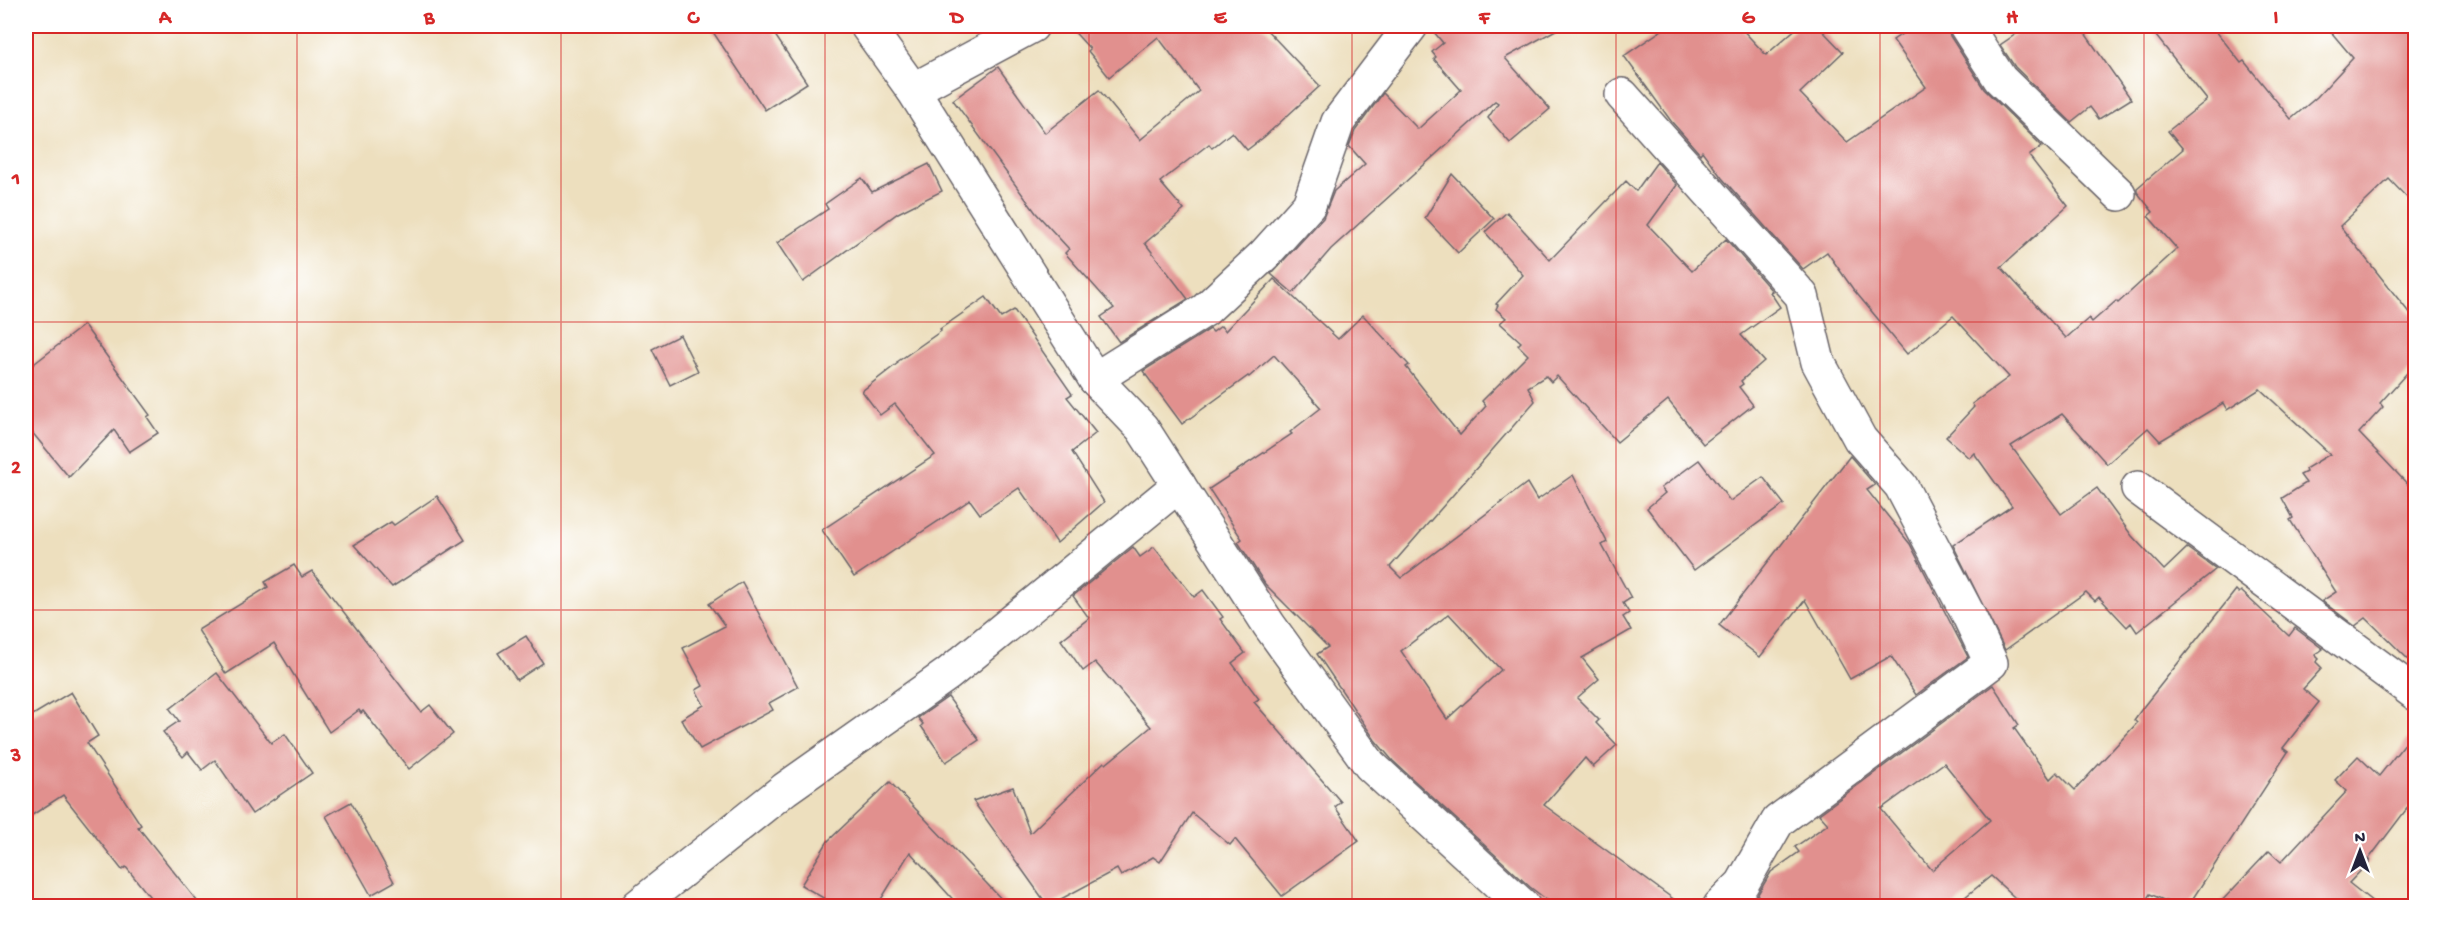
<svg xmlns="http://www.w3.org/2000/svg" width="2441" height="932" font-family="'Gochi Hand',sans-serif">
<rect width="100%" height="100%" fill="#fff"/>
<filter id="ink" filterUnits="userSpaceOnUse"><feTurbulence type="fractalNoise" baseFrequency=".0167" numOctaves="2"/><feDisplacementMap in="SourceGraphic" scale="12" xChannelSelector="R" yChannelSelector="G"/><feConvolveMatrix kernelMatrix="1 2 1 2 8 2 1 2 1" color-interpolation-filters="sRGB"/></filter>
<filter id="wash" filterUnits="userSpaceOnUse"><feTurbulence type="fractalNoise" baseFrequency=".008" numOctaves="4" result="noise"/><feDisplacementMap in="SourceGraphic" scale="24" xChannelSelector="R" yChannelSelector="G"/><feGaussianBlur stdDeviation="1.35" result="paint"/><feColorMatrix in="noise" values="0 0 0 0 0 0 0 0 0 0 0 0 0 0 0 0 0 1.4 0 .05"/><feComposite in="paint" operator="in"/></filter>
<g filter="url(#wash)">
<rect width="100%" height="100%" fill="#eddfbe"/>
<g id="blocks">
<!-- building -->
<g fill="#e1908e" fill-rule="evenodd">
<path d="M709,26H769L807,83L765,110Z"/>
<path d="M1069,26H1263L1320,86L1264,137L1247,150L1232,132L1212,148L1209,144L1160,182L1184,210L1145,243L1188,299L1119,342L1101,317L1114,308L1065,253L1069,249L1036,213L953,100L998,67L1045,133L1099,90L1140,140L1199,91L1158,37L1109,77L1088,51L1090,49Z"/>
<path d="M1429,26H1563L1505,58L1550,109L1510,143L1488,118L1498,103L1495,101L1331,249L1293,293L1271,274L1323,218L1334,191L1365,164L1349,146L1355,131L1383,93L1418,129L1461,90L1434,59L1436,57L1432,52L1443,43Z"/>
<path d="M1668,26H1739L1766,55L1799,26H1818L1843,52L1800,93L1847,142L1926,87L1893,40L1914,26H1947L1950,36L1984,89L2042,146L2029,156L2068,206L2001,267L2066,338L2089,318L2092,322L2116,301L2118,303L2177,249L2148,216L2153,212L2137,192V188L2183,149L2168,131L2207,100L2148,26H2212L2241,63L2244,61L2291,119L2317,97L2353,58L2326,26H2415V206L2389,179L2340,226L2415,320V364L2380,403L2383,407L2359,433L2415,492V666L2366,618L2355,626L2322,601L2336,592L2290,520L2293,518L2282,498L2306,483L2300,475L2306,472L2305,469L2330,454L2260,389L2227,410L2223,403L2160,441L2148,428L2107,464L2062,414L2011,446L2061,514L2097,488L2132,536L2164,570L2187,548L2216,569L2137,632L2131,623L2127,627L2099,597L2095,601L2086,592L2005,650L1953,545L2012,506L1974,453L1969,458L1946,437L1974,407L1972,404L2009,377L1953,316L1907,354L1853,289L1827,252L1803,269L1722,178L1702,151L1700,154L1671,121L1624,56Z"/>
<path d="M2028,26H2080L2131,99L2099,119L2090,107L2071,122L2015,67L2000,45Z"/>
<path d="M1657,162L1677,185L1648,225L1692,271L1726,239L1772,291L1770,292L1780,307L1741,335L1764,361L1741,381L1743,384L1739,387L1753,405L1703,444L1668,400L1617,442L1557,376L1551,382L1546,376L1528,387L1535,401L1390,567L1401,578L1527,483L1537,500L1573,475L1607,542L1602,545L1631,598L1623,603L1629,613L1623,617L1631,630L1582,658L1599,679L1577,698L1599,720L1596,723L1617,745L1593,767L1585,758L1544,805L1683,906H1555L1530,887L1393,761L1375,740L1317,654L1328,647L1265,584L1238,542L1242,539L1209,489L1292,434L1290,432L1321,408L1274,355L1249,377L1248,376L1182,424L1143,371L1210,329L1213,332L1221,326L1225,331L1274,279L1338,339L1363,315L1409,365L1406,367L1460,435L1486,406L1482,401L1528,355L1518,345L1521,342L1500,323L1506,318L1496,309L1498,305L1496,304L1523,275L1485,232L1507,212L1550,260L1626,181L1636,191ZM1449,614L1501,670L1447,719L1401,651Z"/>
<path d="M929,164L942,191L898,213L803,282L777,243L828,209L825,204L862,178L872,192Z"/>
<path d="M1452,174L1494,219L1458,253L1425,218Z"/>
<path d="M986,297L1001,318L1014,310L1072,394L1067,397L1096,433L1072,452L1104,502L1057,543L1019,488L980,514L970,500L854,577L822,530L935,455L895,404L880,415L862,391L898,363L897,362L941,331L940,329Z"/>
<path d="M84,325L150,415L147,417L158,433L129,452L114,430L69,477L26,425V370Z"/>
<path d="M680,335L698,371L670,385L652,349Z"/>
<path d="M1850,456L1875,485L1867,490L1910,544L1968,657L1916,695L1891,656L1850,679L1805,600L1760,657L1719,625Z"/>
<path d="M1699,460L1730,501L1763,477L1784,504L1694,570L1647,508L1665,493L1661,488Z"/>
<path d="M437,496L465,540L392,587L354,545L391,522L394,525Z"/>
<path d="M1133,547L1140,557L1154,547L1194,597L1203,590L1223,617L1220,619L1245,653L1232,663L1259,699L1254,702L1341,802L1335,807L1359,841L1282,896L1235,839L1230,845L1192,813L1160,862L1153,857L1121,876L1117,869L1048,906L973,801L1013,787L1030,833L1104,762L1106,764L1151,727L1095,662L1083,671L1061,640L1089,618L1073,596Z"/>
<path d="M294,565L302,577L312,571L421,712L430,705L453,734L409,769L363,711L361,713L359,710L329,732L274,643L226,674L198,630L268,587L265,582Z"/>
<path d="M742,582L798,687L769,703L773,710L700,749L681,719L704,705L696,690L703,686L683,648L725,626L709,604Z"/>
<path d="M2236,590L2239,593L2241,591L2289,636L2295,628L2323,649L2315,655L2319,659L2316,662L2322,668L2303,689L2319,702L2283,748L2288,752L2188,906H2177L2150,894L2142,906H2024L1991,876L1954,906H1746L1758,894L1771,872L1799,852L1795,847L1828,824L1819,814L1993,685L2019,725L2014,728L2050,779L2057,772L2075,790L2137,723L2134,720L2144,706ZM1944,763L1990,820L1932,870L1881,809Z"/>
<path d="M526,636L543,663L517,680L498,653Z"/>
<path d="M217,673L271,743L285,734L312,773L252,814L215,760L202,770L188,752L183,757L163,732L179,721L170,709Z"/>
<path d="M71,692L98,736L87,743L141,825L138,827L201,906H157L126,867L122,870L63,795L26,819V719Z"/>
<path d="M948,697L979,740L946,762L921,726L923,724L918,718Z"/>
<path d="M2415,731V798L2368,860L2370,861L2349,883L2378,906H2217L2269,851L2281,862L2347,791L2335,780L2358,756L2379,776Z"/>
<path d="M890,782L1008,906H959L910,852L877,906H837L801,885L828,841Z"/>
<path d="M351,802L394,882L371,895L326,816Z"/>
</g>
</g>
</g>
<g filter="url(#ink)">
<use href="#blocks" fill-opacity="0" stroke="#696469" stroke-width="1.5"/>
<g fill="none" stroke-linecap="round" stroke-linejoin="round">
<defs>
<g id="street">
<path d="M867,26L913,90L1095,379L1142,428L1269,625L1370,765L1523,906"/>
<path d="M1966,26L2000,79L2119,194"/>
<path d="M913,90L1032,26"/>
<path d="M1622,95L1802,296L1818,362L1860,439L1901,486L1968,614L1991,663L1778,821L1742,884L1720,906"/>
<path d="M1095,379L1205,310L1264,255L1309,205L1338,122L1411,26"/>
<path d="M2138,488L2416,694"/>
<path d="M638,906L785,789L948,674L1179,485"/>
</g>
</defs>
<!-- street casing -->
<use href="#street" stroke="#696469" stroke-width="36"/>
<!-- street -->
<use href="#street" stroke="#fff" stroke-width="33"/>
</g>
</g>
<!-- grid -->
<path fill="none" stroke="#d62828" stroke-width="1.5" stroke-opacity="0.55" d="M297,26V906M561,26V906M825,26V906M1089,26V906M1352,26V906M1616,26V906M1880,26V906M2144,26V906M26,322H2416M26,610H2416"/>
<!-- margin -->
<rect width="2441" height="932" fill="none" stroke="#fff" stroke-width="66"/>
<!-- north arrow -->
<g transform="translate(2360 851)" stroke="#ffffff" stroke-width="4.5" paint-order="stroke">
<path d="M0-4.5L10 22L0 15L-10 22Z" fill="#22223b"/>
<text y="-9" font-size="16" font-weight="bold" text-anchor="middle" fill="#22223b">N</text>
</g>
<rect x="33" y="33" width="2375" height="866" fill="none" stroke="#d62828" stroke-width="2"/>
<g font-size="20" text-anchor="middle" font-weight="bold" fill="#d62828">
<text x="165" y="23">A</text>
<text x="429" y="23">B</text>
<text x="693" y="23">C</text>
<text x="957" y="23">D</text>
<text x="1220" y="23">E</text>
<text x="1484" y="23">F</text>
<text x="1748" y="23">G</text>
<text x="2012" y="23">H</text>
<text x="2276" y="23">I</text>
<text x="16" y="184">1</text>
<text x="16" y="473">2</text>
<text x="16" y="761">3</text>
</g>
</svg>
